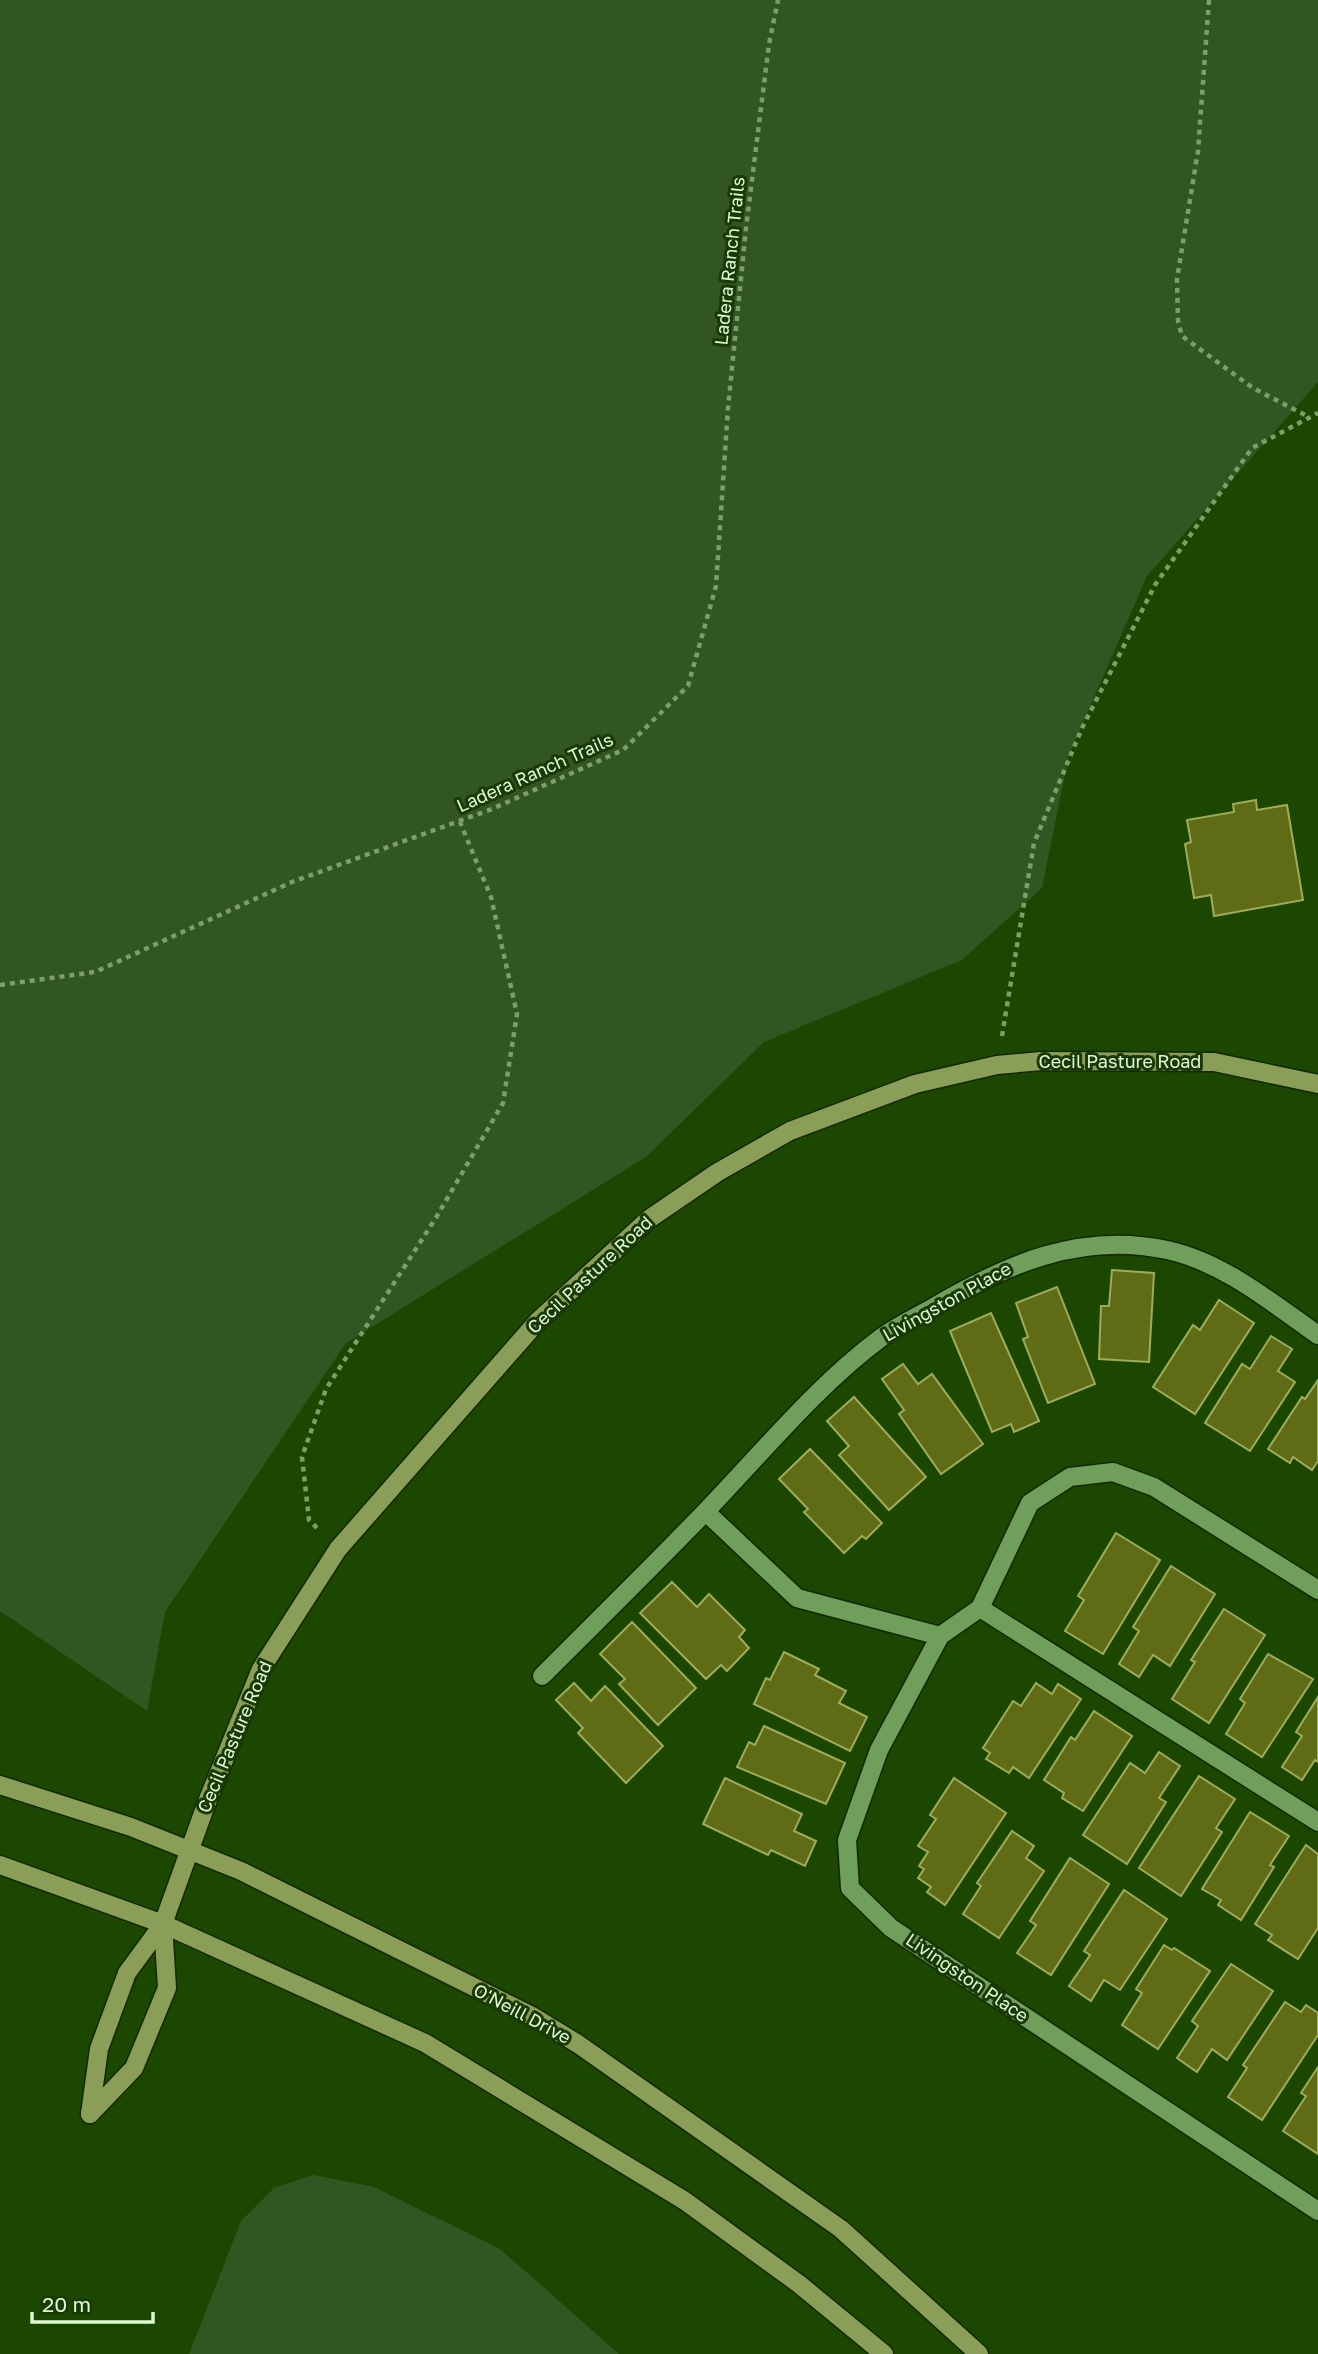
<svg xmlns="http://www.w3.org/2000/svg" width="1318" height="2354" font-family="'Golos Text',sans-serif">
<rect width="100%" height="100%" fill="#1b4700"/>
<!-- green -->
<g fill="#325621">
<path d="M0,0H1318V382L1147,576L1069,755L1042,888L962,960L764,1042L646,1157L346,1343L165,1612L147,1711L0,1611Z"/>
<path d="M313,2175L374,2187L500,2249L619,2354H189L241,2221L274,2188Z"/>
</g>
<!-- building -->
<g fill="#606b16" stroke="#9fac59" stroke-width="2">
<path d="M1256,800L1257,810L1287,805L1303,900L1214,916L1211,895L1194,898L1185,844L1191,842L1187,820L1234,812L1233,804Z"/>
<path d="M1112,1270L1154,1273L1149,1362L1099,1359L1101,1306H1109Z"/>
<path d="M1057,1287L1095,1384L1048,1403L1023,1339L1028,1337L1016,1303Z"/>
<path d="M1219,1300L1254,1323L1195,1414L1153,1387L1193,1325L1200,1330Z"/>
<path d="M991,1313L1039,1421L1014,1432L1011,1424L992,1432L950,1331Z"/>
<path d="M1271,1336L1292,1349L1278,1371L1295,1382L1250,1451L1205,1423L1242,1364L1250,1369Z"/>
<path d="M903,1364L918,1384L932,1374L983,1444L941,1474L899,1414L904,1410L882,1379Z"/>
<path d="M1318,1380V1461L1312,1470L1293,1457L1290,1463L1268,1449L1302,1397L1305,1399Z"/>
<path d="M854,1397L926,1477L889,1510L839,1455L849,1446L827,1421Z"/>
<path d="M810,1449L882,1523L866,1539L862,1536L844,1553L804,1512L808,1509L779,1479Z"/>
<path d="M1116,1533L1160,1560L1103,1654L1065,1631L1084,1600L1078,1596Z"/>
<path d="M1171,1566L1215,1594L1170,1666L1153,1655L1139,1677L1119,1664L1139,1631L1133,1627Z"/>
<path d="M672,1582L697,1607L709,1594L745,1630L739,1637L749,1648L727,1671L721,1665L706,1679L640,1613Z"/>
<path d="M1224,1609L1265,1635L1209,1723L1172,1699L1195,1662L1191,1660Z"/>
<path d="M632,1622L696,1688L658,1725L619,1684L625,1679L600,1654Z"/>
<path d="M784,1652L819,1669L815,1675L846,1691L839,1703L867,1717L850,1751L754,1704L766,1678L770,1680Z"/>
<path d="M1268,1654L1313,1679L1262,1757L1226,1734L1245,1703L1240,1699Z"/>
<path d="M574,1683L591,1701L605,1686L663,1746L626,1783L578,1733L583,1728L556,1700Z"/>
<path d="M1036,1683L1052,1694L1058,1684L1081,1699L1029,1778L1013,1767L1009,1773L986,1759L990,1753L983,1748L1013,1701L1021,1706Z"/>
<path d="M1318,1697V1762L1315,1760L1302,1780L1282,1767L1302,1736L1296,1732Z"/>
<path d="M1094,1711L1132,1736L1083,1811L1062,1798L1064,1793L1044,1780L1071,1737L1075,1740Z"/>
<path d="M764,1726L845,1763L826,1804L737,1767L749,1742L755,1745Z"/>
<path d="M1159,1752L1180,1766L1159,1798L1166,1802L1127,1864L1083,1835L1130,1763L1145,1773Z"/>
<path d="M1199,1776L1235,1799L1216,1828L1222,1832L1181,1896L1139,1868Z"/>
<path d="M725,1778L802,1814L794,1831L816,1841L805,1866L771,1850L768,1855L703,1824Z"/>
<path d="M954,1778L1006,1813L945,1905L927,1892L931,1887L918,1878L924,1869L919,1866L928,1852L918,1846L936,1819L930,1815Z"/>
<path d="M1250,1812L1289,1836L1270,1865L1274,1867L1241,1920L1218,1905L1221,1900L1202,1889Z"/>
<path d="M1012,1831L1034,1846L1026,1858L1044,1871L999,1938L963,1914L981,1886L977,1883Z"/>
<path d="M1306,1845L1318,1854V1928L1298,1959L1268,1940L1272,1935L1255,1924Z"/>
<path d="M1070,1858L1109,1884L1051,1975L1017,1953L1036,1925L1030,1921Z"/>
<path d="M1124,1890L1167,1919L1120,1990L1104,1980L1091,2001L1069,1986L1090,1955L1084,1951Z"/>
<path d="M1164,1945L1172,1950L1174,1948L1210,1971L1158,2049L1122,2025L1142,1993L1136,1989Z"/>
<path d="M1231,1964L1273,1991L1227,2060L1212,2049L1197,2072L1177,2058L1198,2026L1192,2021Z"/>
<path d="M1285,2002L1301,2012L1306,2005L1318,2013V2035L1262,2120L1228,2097L1247,2068L1243,2065Z"/>
<path d="M1318,2067V2154L1283,2131L1306,2096L1301,2093Z"/>
</g>
<g fill="none" stroke-linecap="round" stroke-linejoin="round">
<defs>
<path id="lane" d="M980,1608L1318,1822"/>
<g id="street">
<path d="M706,1512L797,1598L940,1636"/>
<path d="M1318,1590L1154,1487L1113,1472L1070,1477L1030,1503L980,1608L940,1636L879,1750L847,1840L850,1888L891,1928L1318,2211"/>
<path d="M542,1676C597,1621 652,1567 706,1511C763,1452 816,1386 882,1337C897,1326 916,1317 932,1308C1005,1265 1080,1231 1167,1250C1223,1262 1272,1303 1318,1335"/>
</g>
<g id="secondary">
<path d="M0,1785L131,1827L241,1871L532,2016L578,2044L841,2229L979,2354"/>
<path d="M0,1865L163,1924L425,2043L685,2201L799,2284L884,2354"/>
<path d="M90,2114L99,2049L127,1973L163,1924L207,1802L261,1669L338,1549L538,1321L649,1219L718,1172L790,1131L915,1084L997,1065L1041,1061L1214,1062L1318,1084"/>
<path d="M90,2114L134,2068L167,1988L163,1924"/>
</g>
</defs>
<!-- lane casing -->
<use href="#lane" stroke="#122906" stroke-width="21"/>
<!-- street casing -->
<use href="#street" stroke="#122906" stroke-width="21"/>
<!-- secondary casing -->
<use href="#secondary" stroke="#122906" stroke-width="21"/>
<!-- path -->
<g stroke="#7c9f69" stroke-width="4.5" stroke-dasharray="5 5" stroke-linecap="butt">
<path d="M1209,0L1198,151L1177,279L1178,321L1182,336L1231,372L1253,388L1309,417"/>
<path d="M0,985L95,972L292,882L492,809L623,750L688,686L716,586L728,408L746,228L769,44L778,0"/>
<path d="M1002,1036L1034,843L1082,728L1155,585L1252,448L1318,413"/>
<path d="M317,1528L309,1520L302,1457L326,1389L437,1216L503,1103L517,1014L491,897L460,822"/>
</g>
<!-- lane -->
<use href="#lane" stroke="#6f9f5b" stroke-width="18"/>
<!-- street -->
<use href="#street" stroke="#6f9f5b" stroke-width="18"/>
<!-- secondary -->
<use href="#secondary" stroke="#8b9e58" stroke-width="18"/>
</g>
<g text-anchor="middle" stroke-width="6" stroke-linejoin="round" paint-order="stroke">
<!-- street labels -->
<g font-size="18" fill="#def8d4" stroke="#193a06">
<text transform="translate(730 261) rotate(-84)" y="6">Ladera Ranch Trails</text>
<text transform="translate(535 773) rotate(-24)" y="6">Ladera Ranch Trails</text>
<text x="1120" y="1068">Cecil Pasture Road</text>
<text transform="translate(590 1275) rotate(-43)" y="6">Cecil Pasture Road</text>
<text transform="translate(947 1302) rotate(-29)" y="6">Livingston Place</text>
<text transform="translate(235 1737) rotate(-67)" y="6">Cecil Pasture Road</text>
<text transform="translate(967 1978) rotate(34)" y="6">Livingston Place</text>
<text transform="translate(522 2014) rotate(28)" y="6">O'Neill Drive</text>
</g>
</g>
<!-- scale -->
<path d="M32 2312v10h121v-10" fill="none" stroke="#def8d4" stroke-width="3.5"/>
<text x="42" y="2312" font-size="21" fill="#def8d4" stroke="#193a06" stroke-width="5" paint-order="stroke">20 m</text>
</svg>
